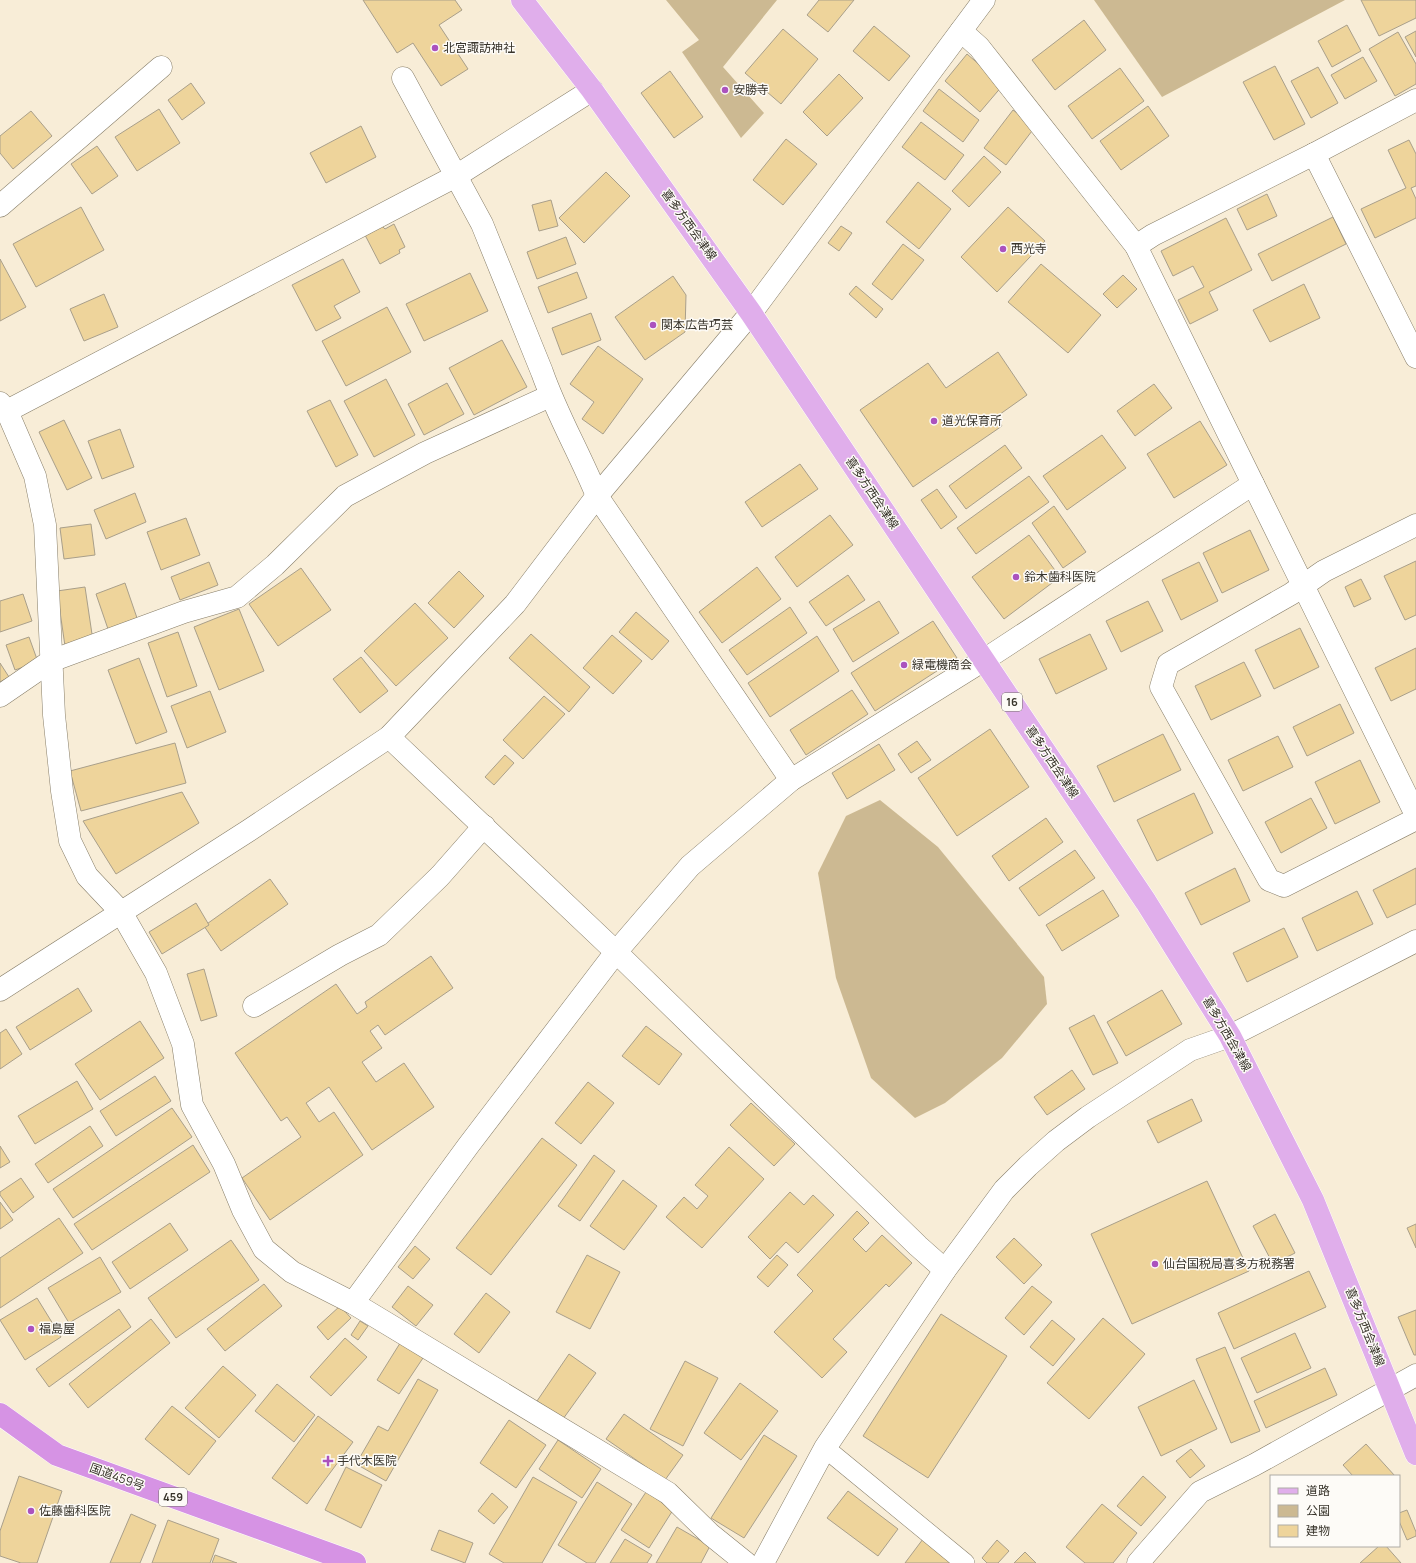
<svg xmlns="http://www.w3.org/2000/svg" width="1416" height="1563" font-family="Manrope,'Noto Sans JP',sans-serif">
<rect width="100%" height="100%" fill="#f8edd7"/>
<!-- green -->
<g fill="#ccb992">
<path d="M666,0H777L723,67L764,113L741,138L682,52L699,40Z"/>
<path d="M1094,0H1345L1162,97Z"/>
<path d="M880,800L938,847L1044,977L1047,1004L1002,1058L945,1103L915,1118L871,1078L836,978L818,873L846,816Z"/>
</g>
<!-- building -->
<g fill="#eed49b" stroke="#a99f8a">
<path d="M363,0H455L462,10L439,25L468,69L441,86L413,43L397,53Z"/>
<path d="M819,0H854L828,32L807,15Z"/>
<path d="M1361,0H1416V18L1379,36Z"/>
<path d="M1084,20L1106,50L1055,90L1032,60Z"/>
<path d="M1347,25L1361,51L1332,67L1318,41Z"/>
<path d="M874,26L910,56L889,81L853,51Z"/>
<path d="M783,29L818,59L781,104L745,73Z"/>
<path d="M1416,31V57L1405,37Z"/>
<path d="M1398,32L1416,64V84L1395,96L1369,49Z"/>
<path d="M967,54L1003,85L980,112L945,81Z"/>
<path d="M1363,57L1377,81L1345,99L1331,75Z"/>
<path d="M1275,66L1305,124L1274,140L1243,82Z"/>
<path d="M1318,67L1338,103L1311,118L1291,81Z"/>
<path d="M1120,68L1144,101L1092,139L1068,106Z"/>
<path d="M670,71L703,117L674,138L641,93Z"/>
<path d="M839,74L863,98L827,136L803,112Z"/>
<path d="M191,83L205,103L182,120L168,100Z"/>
<path d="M939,89L979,120L963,142L923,111Z"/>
<path d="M1148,106L1169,136L1121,170L1100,141Z"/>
<path d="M159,109L180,143L137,171L115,137Z"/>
<path d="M1013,110L1035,127L1006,165L984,148Z"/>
<path d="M31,111L52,136L13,169L0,153V136Z"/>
<path d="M921,122L964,155L945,180L902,147Z"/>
<path d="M361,126L376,157L326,183L310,153Z"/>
<path d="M786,139L817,164L783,205L753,180Z"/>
<path d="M1409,140L1416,154V186L1411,188L1416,199V218L1375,238L1361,209L1406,188L1388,150Z"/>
<path d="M97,146L118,176L92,194L71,164Z"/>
<path d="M984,156L1001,172L969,207L952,191Z"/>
<path d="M606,172L630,196L584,243L559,218Z"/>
<path d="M918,182L951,209L919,249L886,222Z"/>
<path d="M1267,194L1277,216L1247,230L1237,209Z"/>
<path d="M551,200L558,226L539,231L532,205Z"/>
<path d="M81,207L104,250L36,287L13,244Z"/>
<path d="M1008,207L1045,241L997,292L961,257Z"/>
<path d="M1333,217L1346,244L1272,281L1258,254Z"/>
<path d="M1226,218L1252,270L1209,292L1218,310L1190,324L1178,300L1204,287L1193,266L1173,276L1161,251Z"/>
<path d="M394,224L405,247L399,250L400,253L380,264L365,235L382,226L385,229Z"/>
<path d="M841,226L852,233L839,251L828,243Z"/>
<path d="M566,237L576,264L537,279L527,252Z"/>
<path d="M903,244L924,260L892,300L872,284Z"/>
<path d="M0,259L26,307L0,321Z"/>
<path d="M343,259L360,292L334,306L341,318L316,331L292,285Z"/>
<path d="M1041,264L1101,315L1068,353L1008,302Z"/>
<path d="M577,272L587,298L548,313L538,287Z"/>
<path d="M470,273L488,311L424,341L406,304Z"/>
<path d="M1123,275L1137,289L1117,308L1103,294Z"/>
<path d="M673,276L686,295L685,332L645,360L615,317Z"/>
<path d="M1304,284L1320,318L1270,342L1253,310Z"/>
<path d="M856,286L883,309L876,318L849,294Z"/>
<path d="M104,294L118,327L84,341L70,309Z"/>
<path d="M387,307L411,352L346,386L322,341Z"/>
<path d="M591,313L601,340L562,355L552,328Z"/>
<path d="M502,340L527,387L474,415L449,368Z"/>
<path d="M598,346L643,379L603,434L582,419L594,402L570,384Z"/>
<path d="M998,352L1027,395L996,417L1002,426L913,487L860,410L928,363L946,388Z"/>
<path d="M386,379L415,435L374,457L344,401Z"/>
<path d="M447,383L464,414L424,435L408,404Z"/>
<path d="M1154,384L1172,408L1135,436L1117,411Z"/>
<path d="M330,400L358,455L336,467L307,411Z"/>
<path d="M64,420L92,478L67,490L39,432Z"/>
<path d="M1200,421L1227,465L1174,498L1147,454Z"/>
<path d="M120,429L134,467L102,479L88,441Z"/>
<path d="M1102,435L1126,468L1067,510L1043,476Z"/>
<path d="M1005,445L1022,468L966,509L949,486Z"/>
<path d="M800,464L818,489L762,527L745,502Z"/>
<path d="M1029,476L1049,502L976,554L957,528Z"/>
<path d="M937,489L957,517L941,529L921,500Z"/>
<path d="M135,493L146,522L106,539L94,510Z"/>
<path d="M1054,506L1086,552L1063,568L1032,523Z"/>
<path d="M830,515L853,545L797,587L775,557Z"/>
<path d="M186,518L200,555L161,570L147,532Z"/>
<path d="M91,524L95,555L64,559L60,528Z"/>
<path d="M1250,530L1269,570L1222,593L1203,553Z"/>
<path d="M1029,535L1060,577L1004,619L972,577Z"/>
<path d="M1416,561V615L1405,620L1384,576Z"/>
<path d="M209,562L218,585L180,600L171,577Z"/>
<path d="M1199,562L1218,601L1181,620L1162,580Z"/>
<path d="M757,567L781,599L722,643L699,612Z"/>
<path d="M301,568L331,610L278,646L249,604Z"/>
<path d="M459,571L484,596L454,628L428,603Z"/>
<path d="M848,575L865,600L826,626L809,602Z"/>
<path d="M1361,579L1371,599L1354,607L1345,587Z"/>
<path d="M125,583L137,618L108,629L96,594Z"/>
<path d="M85,587L93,641L65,646L57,591Z"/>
<path d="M23,594L32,621L0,632V601Z"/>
<path d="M879,601L899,633L853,662L833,629Z"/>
<path d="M1148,601L1163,631L1121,652L1106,621Z"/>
<path d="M415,603L448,638L396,686L364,651Z"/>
<path d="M790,607L807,633L747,675L729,650Z"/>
<path d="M239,609L264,671L219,690L194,627Z"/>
<path d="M636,612L669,641L652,660L619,632Z"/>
<path d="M933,621L957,658L875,711L851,673Z"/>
<path d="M1300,628L1319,667L1274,689L1255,650Z"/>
<path d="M178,632L197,686L167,697L148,643Z"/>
<path d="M531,634L590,687L569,712L509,658Z"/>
<path d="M1090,634L1107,669L1056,694L1039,659Z"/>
<path d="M612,635L642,661L613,694L583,668Z"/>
<path d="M817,636L839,671L770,717L748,683Z"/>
<path d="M29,637L38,662L15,670L6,645Z"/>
<path d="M1416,648V689L1391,701L1375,668Z"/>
<path d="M361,657L388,691L360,713L333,679Z"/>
<path d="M139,658L167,732L136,744L108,670Z"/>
<path d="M1244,662L1261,696L1211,720L1195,686Z"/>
<path d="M0,663L9,677L0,682Z"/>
<path d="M852,690L868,714L806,755L790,730Z"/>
<path d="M210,691L226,732L187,748L171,706Z"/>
<path d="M544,696L565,714L523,759L503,740Z"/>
<path d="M1340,704L1354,733L1307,756L1293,727Z"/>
<path d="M990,729L1029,787L957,836L918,778Z"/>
<path d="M1163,734L1181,770L1114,802L1097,766Z"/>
<path d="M1278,736L1293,767L1243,791L1228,760Z"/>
<path d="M917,741L931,760L911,773L898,754Z"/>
<path d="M175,743L186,783L81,811L70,771Z"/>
<path d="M879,744L895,770L847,799L832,773Z"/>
<path d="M505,755L514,763L494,785L485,777Z"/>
<path d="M1360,760L1380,802L1335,824L1315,782Z"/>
<path d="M182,792L199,823L116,874L83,821Z"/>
<path d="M1194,793L1213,833L1157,861L1137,820Z"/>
<path d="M1311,798L1327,828L1281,853L1265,822Z"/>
<path d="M1046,818L1063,842L1009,881L992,856Z"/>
<path d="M1075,850L1095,878L1039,916L1019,888Z"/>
<path d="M1235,868L1250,901L1201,925L1185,893Z"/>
<path d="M1416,868V904L1387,918L1373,890Z"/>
<path d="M270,879L288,904L221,951L204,926Z"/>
<path d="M1103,890L1119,916L1062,951L1046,925Z"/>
<path d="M1357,891L1373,924L1317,951L1302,918Z"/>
<path d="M196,903L209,925L162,954L149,932Z"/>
<path d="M1284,928L1298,957L1247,982L1233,953Z"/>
<path d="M431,956L453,988L385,1035L378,1025L370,1031L382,1048L362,1062L376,1082L404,1063L434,1107L372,1150L329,1087L306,1103L319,1122L334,1112L363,1155L270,1220L242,1178L301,1137L287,1117L281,1121L235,1053L336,984L357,1014L367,1007L365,1002Z"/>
<path d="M204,969L217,1016L201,1021L187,974Z"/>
<path d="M78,988L92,1011L30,1050L16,1027Z"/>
<path d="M1162,990L1182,1024L1126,1056L1107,1022Z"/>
<path d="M1094,1015L1118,1063L1093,1075L1069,1028Z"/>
<path d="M140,1021L164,1058L100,1100L75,1064Z"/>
<path d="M646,1026L682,1054L659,1085L622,1056Z"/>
<path d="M6,1029L22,1054L0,1069V1033Z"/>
<path d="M1072,1070L1085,1089L1047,1115L1034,1097Z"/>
<path d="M155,1076L171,1101L116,1136L100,1111Z"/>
<path d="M77,1081L93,1109L35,1144L18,1116Z"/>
<path d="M588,1082L614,1103L581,1144L555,1123Z"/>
<path d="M1192,1099L1202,1121L1158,1143L1147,1121Z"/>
<path d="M751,1103L795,1144L774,1166L730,1125Z"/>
<path d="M172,1108L192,1137L73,1218L53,1189Z"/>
<path d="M90,1126L103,1146L48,1183L35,1164Z"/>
<path d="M542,1138L577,1165L491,1275L456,1248Z"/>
<path d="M193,1145L210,1172L92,1250L74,1224Z"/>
<path d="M0,1146L10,1162L0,1168Z"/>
<path d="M729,1147L764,1179L702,1248L666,1217L684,1197L697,1209L708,1196L695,1185Z"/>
<path d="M594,1155L615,1171L580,1221L558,1206Z"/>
<path d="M21,1178L34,1197L13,1213L0,1195V1192Z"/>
<path d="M623,1180L657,1206L624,1250L590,1226Z"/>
<path d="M1207,1181L1249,1271L1132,1324L1091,1234Z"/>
<path d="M790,1192L804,1205L813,1195L834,1215L798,1253L786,1242L770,1259L748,1237Z"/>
<path d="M0,1202L13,1220L0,1229Z"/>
<path d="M857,1211L869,1223L853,1239L866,1252L882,1235L912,1263L889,1287L886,1284L833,1339L847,1352L822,1378L774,1332L813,1291L797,1275Z"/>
<path d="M1275,1214L1295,1253L1273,1264L1253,1226Z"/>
<path d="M59,1218L83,1253L0,1308V1258Z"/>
<path d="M170,1223L188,1250L130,1289L112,1262Z"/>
<path d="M1416,1224V1248L1407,1228Z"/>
<path d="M1014,1238L1042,1265L1024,1284L996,1257Z"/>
<path d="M231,1240L259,1280L176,1338L148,1298Z"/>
<path d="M415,1246L430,1259L413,1279L398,1267Z"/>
<path d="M587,1255L620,1272L590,1329L556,1312Z"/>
<path d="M777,1255L788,1265L768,1287L757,1277Z"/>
<path d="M100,1257L121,1292L69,1323L48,1288Z"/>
<path d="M1309,1271L1326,1307L1234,1349L1218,1313Z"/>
<path d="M264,1284L282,1306L225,1351L207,1329Z"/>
<path d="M408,1286L433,1305L416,1326L392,1307Z"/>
<path d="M1032,1286L1052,1302L1024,1335L1005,1318Z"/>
<path d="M486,1293L510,1312L479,1353L454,1334Z"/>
<path d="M37,1298L61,1337L25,1360L0,1320Z"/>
<path d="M340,1306L351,1318L328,1340L317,1327Z"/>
<path d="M119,1309L131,1327L49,1387L36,1369Z"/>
<path d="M1416,1310V1355H1414L1398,1317Z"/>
<path d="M941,1314L1007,1356L928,1478L863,1436Z"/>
<path d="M1103,1318L1145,1354L1089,1419L1047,1383Z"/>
<path d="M151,1319L170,1343L88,1408L69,1384Z"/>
<path d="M1052,1320L1075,1339L1053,1366L1030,1347Z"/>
<path d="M360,1321L368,1326L358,1340L351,1335Z"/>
<path d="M1295,1333L1311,1368L1257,1393L1241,1358Z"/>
<path d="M345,1338L367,1357L331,1396L310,1377Z"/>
<path d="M402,1340L425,1355L399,1394L377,1380Z"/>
<path d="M1225,1347L1260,1431L1231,1443L1196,1359Z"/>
<path d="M569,1354L596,1373L563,1419L537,1401Z"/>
<path d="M685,1361L718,1378L683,1446L650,1429Z"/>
<path d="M223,1366L256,1395L219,1438L185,1408Z"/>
<path d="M1325,1368L1337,1395L1266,1428L1254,1401Z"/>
<path d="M418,1379L438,1390L386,1481L356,1464L378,1426L388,1431Z"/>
<path d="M1194,1380L1217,1429L1161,1456L1138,1407Z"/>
<path d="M740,1383L778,1411L741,1460L704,1433Z"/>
<path d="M277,1384L315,1415L294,1442L255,1411Z"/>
<path d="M172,1406L216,1441L189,1475L145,1439Z"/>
<path d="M624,1414L683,1455L665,1480L606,1439Z"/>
<path d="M318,1416L353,1442L307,1504L272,1478Z"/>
<path d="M509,1420L546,1445L516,1488L480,1463Z"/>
<path d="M764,1435L797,1456L744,1538L711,1518Z"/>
<path d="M558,1440L601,1469L582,1498L539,1469Z"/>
<path d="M1366,1444L1395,1476H1353L1343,1465Z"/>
<path d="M1191,1449L1205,1466L1190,1478L1176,1461Z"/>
<path d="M346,1467L382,1485L361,1528L325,1510Z"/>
<path d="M19,1476L62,1491L37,1563H21L0,1556V1531Z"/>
<path d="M1143,1476L1166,1497L1141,1526L1117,1506Z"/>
<path d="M533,1477L577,1502L542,1563H504L489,1554Z"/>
<path d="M597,1482L632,1504L595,1563H587L558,1545Z"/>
<path d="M848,1491L898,1529L878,1556L827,1518Z"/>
<path d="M646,1492L673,1510L649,1548L621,1530Z"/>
<path d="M492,1493L508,1507L494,1524L478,1511Z"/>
<path d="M1102,1504L1137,1533L1113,1563H1085L1066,1547Z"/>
<path d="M1407,1510L1416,1532V1536L1407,1540L1399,1521V1513Z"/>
<path d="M131,1514L156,1525L140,1563H110Z"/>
<path d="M168,1520L219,1539L210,1563H152Z"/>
<path d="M677,1527L710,1546L701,1563H656Z"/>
<path d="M439,1530L473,1543L465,1563L431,1550Z"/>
<path d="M625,1539L652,1555L647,1563H610Z"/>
<path d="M923,1539L954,1563H905Z"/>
<path d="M997,1540L1009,1551L998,1563H987L982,1558Z"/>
<path d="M1379,1546H1386L1401,1563H1360Z"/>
<path d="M1025,1552L1036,1563H1014Z"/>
<path d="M215,1555L237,1563H212Z"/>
</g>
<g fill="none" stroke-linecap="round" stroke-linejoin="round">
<defs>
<path id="service" d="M825,1448L965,1563"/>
<g id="minor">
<path d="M961,31L979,47L1136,246L1416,815"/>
<path d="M403,78L482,224L542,372C557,415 580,454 597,496L791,780"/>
<path d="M1314,154L1416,357"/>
<path d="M0,206L161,67"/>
<path d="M1136,246L1153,235L1314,154L1416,100"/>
<path d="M0,403L7,411L35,476L45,525L54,715L62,791L70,841L87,876L121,912L156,973L183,1044L192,1105L224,1164L243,1210L264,1249L292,1272L353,1303L668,1493L710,1534L746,1563"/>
<path d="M7,411L456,176L592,90"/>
<path d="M1416,525L1324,571L1291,594L1168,664L1161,687L1269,880L1284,886L1416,819"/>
<path d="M0,696L51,661L184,612L237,597L275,565L345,496L425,453L550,396"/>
<path d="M389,737L616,952L918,1246L945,1270"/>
<path d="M254,1006L340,955L379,935L440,876L484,826"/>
<path d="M353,1303L468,1146L616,952L690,866L791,780L984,660L1253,484"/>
<path d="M763,1563L825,1448L945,1270L1004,1190L1028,1166L1056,1141L1088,1117L1190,1050L1230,1036L1416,941"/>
<path d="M1138,1563L1200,1492L1254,1465L1416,1375"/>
</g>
<path id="tertiary" d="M0,990L248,831L389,737L515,604L597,496L751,313L984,0"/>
<path id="primary" d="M522,0L592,90L751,313L1146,902L1230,1036L1313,1200L1416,1454"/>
<path id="trunk" d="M0,1414L57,1455L355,1563"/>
</defs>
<!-- service casing -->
<use href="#service" stroke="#877e69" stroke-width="20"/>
<!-- minor casing -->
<use href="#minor" stroke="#877e69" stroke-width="23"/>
<!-- tertiary casing -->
<use href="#tertiary" stroke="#877e69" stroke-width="23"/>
<!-- primary casing -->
<use href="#primary" stroke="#fff" stroke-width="23"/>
<!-- trunk casing -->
<use href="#trunk" stroke="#fff" stroke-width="23"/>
<!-- service -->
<use href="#service" stroke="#fff" stroke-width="19"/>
<!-- minor -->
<use href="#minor" stroke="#fff" stroke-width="22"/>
<!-- tertiary -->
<use href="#tertiary" stroke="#fff" stroke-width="22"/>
<!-- primary -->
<use href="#primary" stroke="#e0aeeb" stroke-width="22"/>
<!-- trunk -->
<use href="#trunk" stroke="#d693e4" stroke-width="22"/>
</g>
<!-- markers -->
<g fill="#ab52be" stroke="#fdfbf7" stroke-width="1.5">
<circle cx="435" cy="48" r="4"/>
<circle cx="725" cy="90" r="4"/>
<circle cx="1003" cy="249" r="4"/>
<circle cx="653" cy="325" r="4"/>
<circle cx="934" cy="421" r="4"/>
<circle cx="1016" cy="577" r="4"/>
<circle cx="904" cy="665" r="4"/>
<circle cx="1155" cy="1264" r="4"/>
<circle cx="31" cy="1329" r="4"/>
<path d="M326 1455h4v4h4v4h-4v4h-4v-4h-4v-4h4z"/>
<circle cx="31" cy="1511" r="4"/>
</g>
<g text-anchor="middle" stroke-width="3" stroke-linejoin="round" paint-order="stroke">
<!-- shield labels -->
<g fill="#fdfbf7" stroke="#737068" stroke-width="1">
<rect x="1002" y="693" width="20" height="18" rx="3"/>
<rect x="159" y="1488" width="28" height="18" rx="3"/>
</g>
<g font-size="11" font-weight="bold" fill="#38342b">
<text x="1012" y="706">16</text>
<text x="173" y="1501">459</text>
</g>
<!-- poi labels -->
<g font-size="12" fill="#38342b" stroke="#fdfbf7" text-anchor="start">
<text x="443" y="52">北宮諏訪神社</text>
<text x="733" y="94">安勝寺</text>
<text x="1011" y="253">西光寺</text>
<text x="661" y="329">関本広告巧芸</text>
<text x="942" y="425">道光保育所</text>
<text x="1024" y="581">鈴木歯科医院</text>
<text x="912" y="669">緑電機商会</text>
<text x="1163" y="1268">仙台国税局喜多方税務署</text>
<text x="39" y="1333">福島屋</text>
<text x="337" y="1465">手代木医院</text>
<text x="39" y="1515">佐藤歯科医院</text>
</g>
<!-- street labels -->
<g font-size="12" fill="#38342b" stroke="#fdfbf7">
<text transform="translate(689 225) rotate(54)" y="4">喜多方西会津線</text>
<text transform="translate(872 493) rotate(56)" y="4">喜多方西会津線</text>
<text transform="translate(1052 762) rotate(56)" y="4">喜多方西会津線</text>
<text transform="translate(1227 1034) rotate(60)" y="4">喜多方西会津線</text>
<text transform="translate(1365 1327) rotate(68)" y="4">喜多方西会津線</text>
<text transform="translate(117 1477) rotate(20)" y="4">国道459号</text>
</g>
</g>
<!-- legend -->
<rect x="1270" y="1475" width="130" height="72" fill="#fdfbf7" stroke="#aeaba5"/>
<rect x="1278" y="1488" width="20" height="6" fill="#e0aeeb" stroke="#aeaba5"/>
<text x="1306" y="1495" font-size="12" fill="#38342b">道路</text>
<rect x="1278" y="1505" width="20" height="12" fill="#ccb992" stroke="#aeaba5"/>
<text x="1306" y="1515" font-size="12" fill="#38342b">公園</text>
<rect x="1278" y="1525" width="20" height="12" fill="#eed49b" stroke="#aeaba5"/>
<text x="1306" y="1535" font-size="12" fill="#38342b">建物</text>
</svg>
